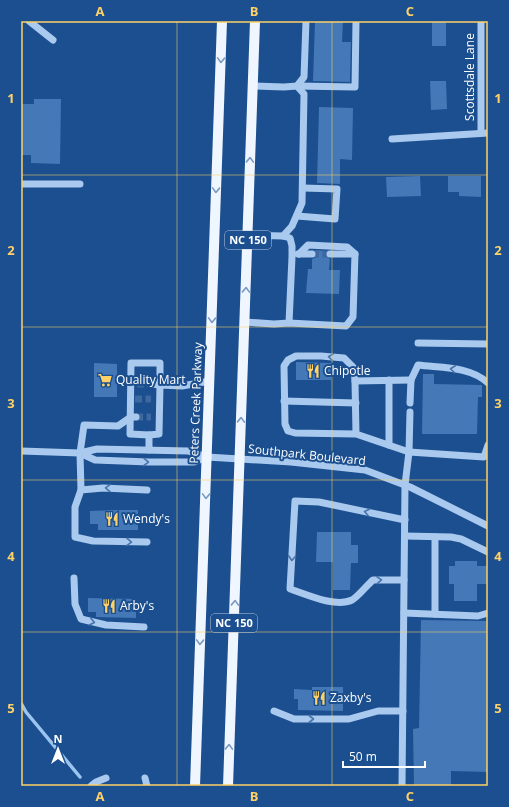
<svg xmlns="http://www.w3.org/2000/svg" width="509" height="807" font-family="'Open Sans',sans-serif">
<rect width="100%" height="100%" fill="#1b4f8f"/>
<g fill="none" stroke-linecap="round" stroke-linejoin="round">
<!-- stream -->
<path stroke="#9cc4f0" stroke-width="3.5" d="M21,703L26,712L80,777"/>
</g>
<!-- building -->
<g fill="#4478b7">
<path d="M315,21H343L342,42H351L350,82L313,81Z"/>
<rect x="432" y="21" width="14" height="25"/>
<path d="M430,81H446L447,109L431,110Z"/>
<path d="M34,99H61L60,164L31,163V155H21V104H34Z"/>
<path d="M319,107L353,108L352,160L340,159V184L317,183Z"/>
<path d="M420,176L421,196L387,197L386,177Z"/>
<path d="M448,176H481V197L459,196V192H448Z"/>
<path d="M315,250L326,251V256L330,259L329,270H340L339,294L306,293L308,269H312V259L315,258L317,254Z"/>
<path d="M296,362L331,363V380H296Z"/>
<path d="M94,363L117,364V397H94Z"/>
<path d="M423,374H434V384L482,385V397H478L477,434H422Z"/>
<path d="M116,510H138V530H98V524H90V511Z"/>
<path d="M317,532H351V545H358V563H351L350,590H333V562H316Z"/>
<path d="M455,561H477V566H488V584H477V601H454V584H449V566H455Z"/>
<path d="M88,598L136,599V618L96,617V612H88Z"/>
<path d="M421,620L488,621V772L451,771V786H414L413,729L419,728Z"/>
<path d="M312,687H343V711L298,710V699H294V689L312,690Z"/>
</g>
<g fill="none" stroke-linecap="round" stroke-linejoin="round">
<!-- minor-tunnel -->
<g stroke="#3d69a0" stroke-width="7" stroke-dasharray="7 3.5" stroke-linecap="butt">
<path d="M312,254H330"/>
<path d="M137,384H151"/>
<path d="M135,399H151"/>
<path d="M136,417H151"/>
</g>
<!-- minor -->
<g stroke="#a9c9ee" stroke-width="7">
<path d="M29,21L53,40"/>
<path d="M481,21V133"/>
<path d="M253,86L284,87L297,86L304,77L306,21"/>
<path d="M297,86L355,87L356,21"/>
<path d="M392,139L488,133"/>
<path d="M21,184H80"/>
<path d="M297,216L335,219L337,189L303,188"/>
<path d="M283,236L292,226L302,203L304,94L297,86"/>
<path d="M298,254H312"/>
<path d="M330,254H355"/>
<path d="M245,322L274,324L289,323L292,257V246L290,238L283,236L248,235"/>
<path d="M289,323L346,326L353,317L355,254L347,247L308,245L299,254"/>
<path d="M418,343L488,344"/>
<path d="M389,380V445"/>
<path d="M355,381L411,380"/>
<path d="M284,401L356,403"/>
<path d="M410,403L411,380L418,365C441,368 470,366 488,383"/>
<path d="M356,434L355,381L354,368L344,358L321,356H296L288,360L284,366L285,424L288,431L295,433L356,434L409,452L484,457L488,445"/>
<path d="M149,435L130,434L131,363H160V385L151,384"/>
<path d="M149,450V435L159,434L160,385L182,386L210,381"/>
<path d="M21,451L80,453L97,449L188,451L207,457L291,462L365,470L410,487L488,526"/>
<path d="M80,453L95,460L149,462H194L207,457"/>
<path d="M81,490L80,453L84,425L118,426L131,417H136"/>
<path d="M405,536L451,537L461,539L488,552"/>
<path d="M435,537V614"/>
<path d="M147,542L93,541L75,537V507L81,490L103,488L147,490"/>
<path d="M74,578L75,604L81,619L106,625L144,627"/>
<path d="M404,580H373C367,585 358,597 352,600C335,608 306,594 290,589L295,501L319,502L405,520"/>
<path d="M404,613L478,616L488,613"/>
<path d="M274,711L294,719H349L378,711H403"/>
<path d="M145,778L147,786"/>
<path d="M91,786L96,782L106,778"/>
<path d="M402,786L405,485L409,452L410,412"/>
</g>
<!-- major -->
<g stroke="#f0f6ff" stroke-width="10">
<path d="M195,786L222,21"/>
<path d="M228,786L255,21"/>
</g>
</g>
<!-- one-way arrows -->
<defs><path id="oneway-chevron" d="M-2-3.5L2.5 0L-2 3.5" fill="none" stroke-width="1.6" stroke-linecap="round" stroke-linejoin="round"/></defs>
<g stroke="#7b9ac1">
<use href="#oneway-chevron" transform="translate(221 60) rotate(92)"/>
<use href="#oneway-chevron" transform="translate(250 160) rotate(-88)"/>
<use href="#oneway-chevron" transform="translate(216 190) rotate(92)"/>
<use href="#oneway-chevron" transform="translate(246 290) rotate(-88)"/>
<use href="#oneway-chevron" transform="translate(212 320) rotate(92)"/>
<use href="#oneway-chevron" transform="translate(241 420) rotate(-88)"/>
<use href="#oneway-chevron" transform="translate(206 496) rotate(92)"/>
<use href="#oneway-chevron" transform="translate(235 603) rotate(-88)"/>
<use href="#oneway-chevron" transform="translate(200 642) rotate(92)"/>
<use href="#oneway-chevron" transform="translate(229 747) rotate(-88)"/>
</g>
<g stroke="#4674ac">
<use href="#oneway-chevron" transform="translate(331 357) rotate(-174)"/>
<use href="#oneway-chevron" transform="translate(453 369) rotate(-173)"/>
<use href="#oneway-chevron" transform="translate(146 462) rotate(2)"/>
<use href="#oneway-chevron" transform="translate(108 488) rotate(-179)"/>
<use href="#oneway-chevron" transform="translate(367 512) rotate(-167)"/>
<use href="#oneway-chevron" transform="translate(129 542) rotate(1)"/>
<use href="#oneway-chevron" transform="translate(292 558) rotate(93)"/>
<use href="#oneway-chevron" transform="translate(379 580) rotate(-3)"/>
<use href="#oneway-chevron" transform="translate(92 622) rotate(13)"/>
<use href="#oneway-chevron" transform="translate(311 719)"/>
</g>
<!-- grid -->
<path fill="none" stroke="#ffd166" stroke-width="1" stroke-opacity="0.55" d="M177,21V786M332,21V786M21,175H488M21,327H488M21,480H488M21,632H488"/>
<!-- icons -->
<defs>
<symbol id="restaurant-bare" viewBox="-9 -9 18 18"><path d="M-5-6h1v4h1v-4h1v4h1v-4h1v5L-1.5 .5V6h-2V.5L-5-1ZM5-6V6H3V1.5H1.5Q1.5-4 5-6Z" fill="#ffd166" stroke="#1b4f8f" stroke-width="2.5" paint-order="stroke"/></symbol>
<symbol id="supermarket-bare" viewBox="-9 -9 18 18"><path d="M-6-5.5h2.5l.6 2H6L4.5 2H-2.5L-4.4-4H-6ZM-1.5 3.2a1.3 1.3 0 1 0 .1 0ZM3 3.2a1.3 1.3 0 1 0 .1 0Z" fill="#ffd166" stroke="#1b4f8f" stroke-width="2.5" paint-order="stroke"/></symbol>
</defs>
<g fill-rule="evenodd">
<use href="#restaurant-bare" x="303" y="361" width="20" height="20"/>
<use href="#supermarket-bare" x="95" y="370" width="20" height="20"/>
<use href="#restaurant-bare" x="102" y="509" width="20" height="20"/>
<use href="#restaurant-bare" x="99" y="596" width="20" height="20"/>
<use href="#restaurant-bare" x="309" y="688" width="20" height="20"/>
</g>
<g text-anchor="middle" stroke-width="4" stroke-linejoin="round" paint-order="stroke">
<!-- shield labels -->
<g fill="#1b4f8f" stroke="#bbcadd" stroke-width="1">
<rect x="225" y="231" width="46" height="18" rx="3"/>
<rect x="211" y="614" width="46" height="18" rx="3"/>
</g>
<g font-size="11" font-weight="bold" fill="#fff">
<text x="248" y="244">NC 150</text>
<text x="234" y="627">NC 150</text>
</g>
<!-- street labels -->
<g font-size="12" fill="#fff" stroke="#1b4f8f">
<text transform="translate(470 77) rotate(-90)" y="4">Scottsdale Lane</text>
<text transform="translate(196 403) rotate(-88)" y="4">Peters Creek Parkway</text>
<text transform="translate(307 455) rotate(6)" y="4">Southpark Boulevard</text>
</g>
<!-- poi labels -->
<g font-size="12" fill="#fff" stroke="#1b4f8f" text-anchor="start">
<text x="324" y="375">Chipotle</text>
<text x="116" y="384">Quality Mart</text>
<text x="123" y="523">Wendy's</text>
<text x="120" y="610">Arby's</text>
<text x="330" y="702">Zaxby's</text>
</g>
</g>
<!-- border -->
<rect width="509" height="807" fill="none" stroke="#1b4f8f" stroke-width="44"/>
<!-- north arrow -->
<g transform="translate(58 749)" stroke="#1b4f8f" stroke-width="3" paint-order="stroke">
<path d="M0-3L7 15L0 10L-7 15Z" fill="#ffffff"/>
<text y="-6" font-size="11" font-weight="bold" text-anchor="middle" fill="#ffffff">N</text>
</g>
<!-- scale -->
<path d="M343 761v6h82v-6" fill="none" stroke="#ffffff" stroke-width="2"/>
<text x="349" y="761" font-size="12" fill="#ffffff" stroke="#1b4f8f" stroke-width="3" paint-order="stroke">50 m</text>
<rect x="22" y="22" width="465" height="763" fill="none" stroke="#ffd166" stroke-width="1.5"/>
<g font-size="13" text-anchor="middle" font-weight="bold" fill="#ffd166">
<text x="100" y="16">A</text>
<text x="254" y="16">B</text>
<text x="410" y="16">C</text>
<text x="11" y="103">1</text>
<text x="498" y="103">1</text>
<text x="11" y="255">2</text>
<text x="498" y="255">2</text>
<text x="11" y="408">3</text>
<text x="498" y="408">3</text>
<text x="11" y="561">4</text>
<text x="498" y="561">4</text>
<text x="11" y="713">5</text>
<text x="498" y="713">5</text>
<text x="100" y="801">A</text>
<text x="254" y="801">B</text>
<text x="410" y="801">C</text>
</g>
</svg>
